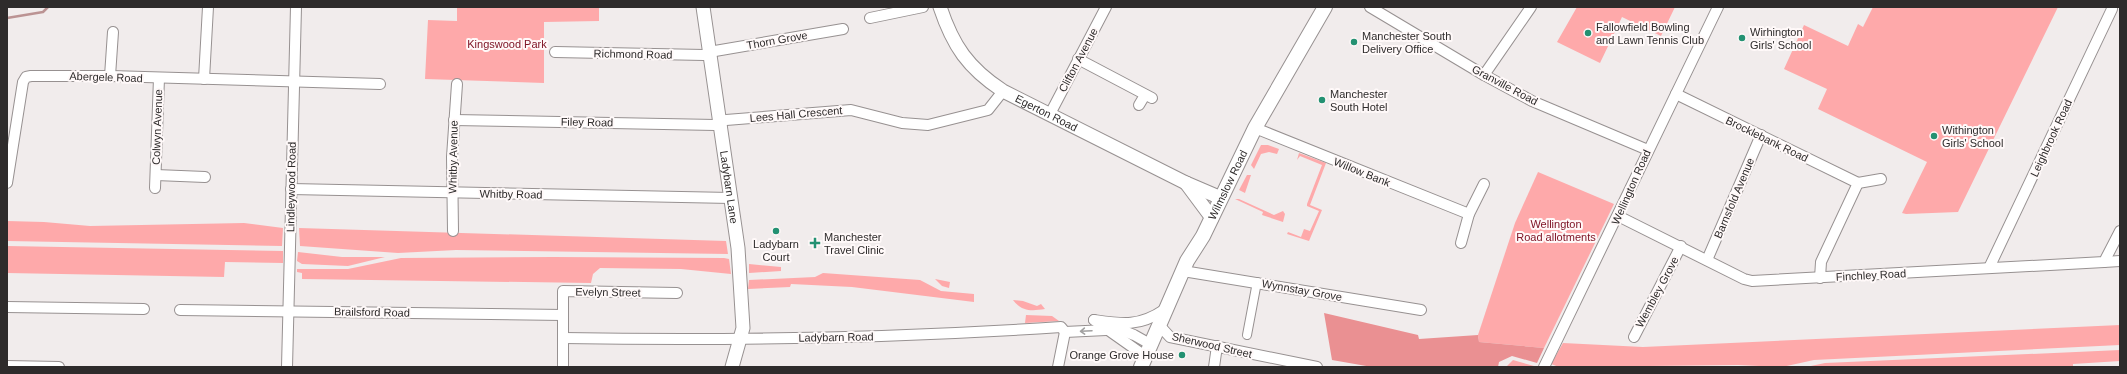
<svg xmlns="http://www.w3.org/2000/svg" width="2127" height="374" font-family="Helvetica,sans-serif">
<rect width="100%" height="100%" fill="#f1ecec"/>
<!-- green -->
<g fill="#fea9aa">
<path d="M457,7H599V21L544,22V83L425,79L428,20L457,21Z"/>
<path d="M1577,7H1675L1661,36L1622,17L1600,63L1557,42Z"/>
<path d="M1873,7H2058L1958,212L1906,214L1902,213L1927,162L1818,109L1827,89L1784,69L1804,25L1848,46L1858,24L1863,27Z"/>
<path d="M1261,145H1268L1279,149L1277,154L1269,152L1261,154L1254,169L1251,165Z"/>
<path d="M1299,153L1326,163L1310,205L1322,210L1309,241L1287,234L1288,232L1301,237L1304,229L1310,231L1319,211L1307,206V204L1322,165L1300,156L1297,160Z"/>
<path d="M1538,172L1614,204L1544,348L1479,342L1478,335L1515,223Z"/>
<path d="M1247,175H1251L1245,193L1239,190Z"/>
<path d="M1235,199H1239L1274,215L1283,211L1285,214L1283,222L1262,215L1263,212Z"/>
<path d="M7,221L44,222L90,226L244,223L283,228L282,246L7,241Z"/>
<path d="M299,228L726,241L728,254L456,250L398,253L300,246Z"/>
<path d="M7,246L283,251V263L225,262L224,277L7,273Z"/>
<path d="M298,252L342,257H385L348,266L302,264L297,261Z"/>
<path d="M553,257L724,258L729,259L731,274L681,269L600,268L593,274L591,283L302,279V273L297,272V269H348L401,258Z"/>
<path d="M749,264L781,267V271L749,273Z"/>
<path d="M823,273L920,280L941,291L974,294V302L852,287L791,284L790,287L748,289L749,280L815,277Z"/>
<path d="M935,279L950,282L949,288L942,286Z"/>
<path d="M1013,300L1023,301L1037,306L1041,304L1045,309C1032,311 1022,312 1013,300Z"/>
<path d="M1026,315L1052,316L1059,321L1025,323Z"/>
<path d="M2120,325V345L1814,360L1782,367L1738,365L1559,367L1551,364L1563,343L1643,347Z"/>
<path d="M2120,350V361L2073,364V367H1806L1825,363Z"/>
<path d="M1513,360L1534,366L1506,367Z"/>
</g>
<!-- forest -->
<path fill="#ea9092" d="M1324,313L1418,335L1419,339L1478,335L1479,342L1544,348L1537,363L1512,356L1499,362L1498,367H1372L1332,360Z"/>
<g fill="none" stroke-linecap="round" stroke-linejoin="round">
<!-- stream -->
<path stroke="#bb9393" stroke-width="2.5" d="M7,18L43,12L48,7"/>
<defs>
<path id="pedestrian" d="M1247,335L1257,282"/>
<g id="minor">
<path d="M1370,7L1484,75L1532,101L1648,150"/>
<path d="M870,18L923,7"/>
<path d="M555,52L704,55L715,51L843,29"/>
<path d="M1078,59L1152,98"/>
<path d="M1484,75L1531,7"/>
<path d="M110,76L113,32"/>
<path d="M204,79L208,7"/>
<path d="M1676,94L1858,183L1821,262L1820,278"/>
<path d="M1139,105L1145,95"/>
<path d="M1050,114L1106,7"/>
<path d="M454,120L715,125L726,120L851,110L902,123L928,125L988,110L1003,91"/>
<path d="M1255,128L1469,214"/>
<path d="M156,175L205,177"/>
<path d="M7,183L23,82L26,77L31,76H110L380,84"/>
<path d="M1858,183L1881,179"/>
<path d="M155,188L159,78"/>
<path d="M291,189L731,198"/>
<path d="M1618,216L1744,279L1752,281L2104,262L2120,231"/>
<path d="M453,231L452,157L457,84"/>
<path d="M1461,243L1469,214L1484,184"/>
<path d="M1707,260L1761,135"/>
<path d="M2104,262L2120,261"/>
<path d="M1989,268L2112,9"/>
<path d="M1183,271L1421,310"/>
<path d="M7,307L144,309"/>
<path d="M180,310L563,315"/>
<path d="M1094,320C1122,324 1139,327 1164,310"/>
<path d="M1094,320L1145,356"/>
<path d="M1159,325L1170,337L1317,367"/>
<path d="M1111,326L1134,335L1150,344"/>
<path d="M1065,332L1106,330"/>
<path d="M1634,337L1681,246"/>
<path d="M563,338C729,341 895,338 1061,327L1065,332"/>
<path d="M7,366L59,367"/>
<path d="M287,367L296,7"/>
<path d="M563,367V291L677,293"/>
<path d="M1058,367L1065,332"/>
<path d="M1214,367L1217,346"/>
<path d="M1544,367L1718,7"/>
</g>
<g id="tertiary">
<path id="s1" d="M703,7L738,248L743,328L732,367"/>
<path id="s2" d="M940,7C953,46 968,68 1003,91L1186,183L1221,198"/>
<path d="M1186,183L1212,218"/>
</g>
<g id="secondary">
<path id="s3" d="M1141,367L1187,261L1203,236L1255,128L1325,7"/>
</g>
</defs>
<!-- pedestrian casing -->
<use href="#pedestrian" stroke="#979191" stroke-width="10"/>
<!-- minor casing -->
<use href="#minor" stroke="#979191" stroke-width="12"/>
<!-- tertiary casing -->
<use href="#tertiary" stroke="#979191" stroke-width="15"/>
<!-- secondary casing -->
<use href="#secondary" stroke="#979191" stroke-width="16"/>
<!-- pedestrian -->
<use href="#pedestrian" stroke="#fff" stroke-width="8"/>
<!-- minor -->
<use href="#minor" stroke="#fff" stroke-width="10"/>
<!-- tertiary -->
<use href="#tertiary" stroke="#fff" stroke-width="13"/>
<!-- secondary -->
<use href="#secondary" stroke="#fff" stroke-width="14"/>
</g>
<!-- one-way arrows -->
<defs><path id="oneway-shaft" d="M-6 0H5M1.5-3L5.5 0L1.5 3" fill="none" stroke-width="1.6" stroke-linecap="round" stroke-linejoin="round"/></defs>
<use stroke="#a1a0a0" href="#oneway-shaft" transform="translate(1086 331) rotate(177)"/>
<!-- markers -->
<g fill="#239172" stroke="#fff9f9" stroke-width="1.5">
<circle cx="1588" cy="33" r="4"/>
<circle cx="1742" cy="38" r="4"/>
<circle cx="1354" cy="42" r="4"/>
<circle cx="1322" cy="100" r="4"/>
<circle cx="1934" cy="136" r="4"/>
<circle cx="776" cy="231" r="4"/>
<path d="M813 237h4v4h4v4h-4v4h-4v-4h-4v-4h4z"/>
<circle cx="1182" cy="355" r="4"/>
</g>
<g text-anchor="middle" stroke-width="4" stroke-linejoin="round" paint-order="stroke">
<!-- poi labels -->
<g font-size="11" fill="#2e2b2b" stroke="#fff9f9" text-anchor="start">
<text x="1596" y="31">Fallowfield Bowling<tspan x="1596" dy="13">and Lawn Tennis Club</tspan></text>
<text x="1750" y="36">Wirhington<tspan x="1750" dy="13">Girls' School</tspan></text>
<text x="1362" y="40">Manchester South<tspan x="1362" dy="13">Delivery Office</tspan></text>
<text x="1330" y="98">Manchester<tspan x="1330" dy="13">South Hotel</tspan></text>
<text x="1942" y="134">Withington<tspan x="1942" dy="13">Girls' School</tspan></text>
<text x="824" y="241">Manchester<tspan x="824" dy="13">Travel Clinic</tspan></text>
<text x="776" y="248" text-anchor="middle">Ladybarn<tspan x="776" dy="13">Court</tspan></text>
<text x="1174" y="359" text-anchor="end">Orange Grove House</text>
</g>
<!-- street labels -->
<g font-size="11" fill="#2e2b2b" stroke="#fff9f9">
<text transform="translate(777 40) rotate(-10)" y="4">Thorn Grove</text>
<text transform="translate(633 54) rotate(1)" y="4">Richmond Road</text>
<text transform="translate(1078 60) rotate(-62)" y="4">Clifton Avenue</text>
<text transform="translate(106 77) rotate(2)" y="4">Abergele Road</text>
<text transform="translate(1505 85) rotate(28)" y="4">Granville Road</text>
<text dy="4" stroke="none"><textPath href="#s2" startOffset="156">Egerton Road</textPath></text>
<text transform="translate(796 114) rotate(-5)" y="4">Lees Hall Crescent</text>
<text transform="translate(587 122) rotate(1)" y="4">Filey Road</text>
<text transform="translate(157 127) rotate(-88)" y="4">Colwyn Avenue</text>
<text transform="translate(2051 138) rotate(-65)" y="4">Leighbrook Road</text>
<text transform="translate(1767 139) rotate(26)" y="4">Brocklebank Road</text>
<text transform="translate(453 157) rotate(-89)" y="4">Whitby Avenue</text>
<text transform="translate(1362 172) rotate(22)" y="4">Willow Bank</text>
<text dy="4" stroke="none"><textPath href="#s3" startOffset="202">Wilmslow Road</textPath></text>
<text transform="translate(291 187) rotate(-89)" y="4">Lindleywood Road</text>
<text dy="4" stroke="none"><textPath href="#s1" startOffset="182">Ladybarn Lane</textPath></text>
<text transform="translate(1631 187) rotate(-66)" y="4">Wellington Road</text>
<text transform="translate(511 194) rotate(1)" y="4">Whitby Road</text>
<text transform="translate(1734 198) rotate(-67)" y="4">Barnsfold Avenue</text>
<text transform="translate(1871 275) rotate(-3)" y="4">Finchley Road</text>
<text transform="translate(1302 290) rotate(10)" y="4">Wynnstay Grove</text>
<text transform="translate(608 292) rotate(1)" y="4">Evelyn Street</text>
<text transform="translate(1657 292) rotate(-62)" y="4">Wembley Grove</text>
<text transform="translate(372 312) rotate(1)" y="4">Brailsford Road</text>
<text transform="translate(836 337) rotate(-1)" y="4">Ladybarn Road</text>
<text transform="translate(1212 345) rotate(13)" y="4">Sherwood Street</text>
</g>
<!-- park labels -->
<g font-size="11" fill="#801627" stroke="#fff9f9">
<text x="507" y="48">Kingswood Park</text>
<text x="1556" y="228">Wellington<tspan x="1556" dy="13">Road allotments</tspan></text>
</g>
</g>
<!-- border -->
<rect width="2127" height="374" fill="none" stroke="#2e2b2b" stroke-width="16"/>
</svg>
